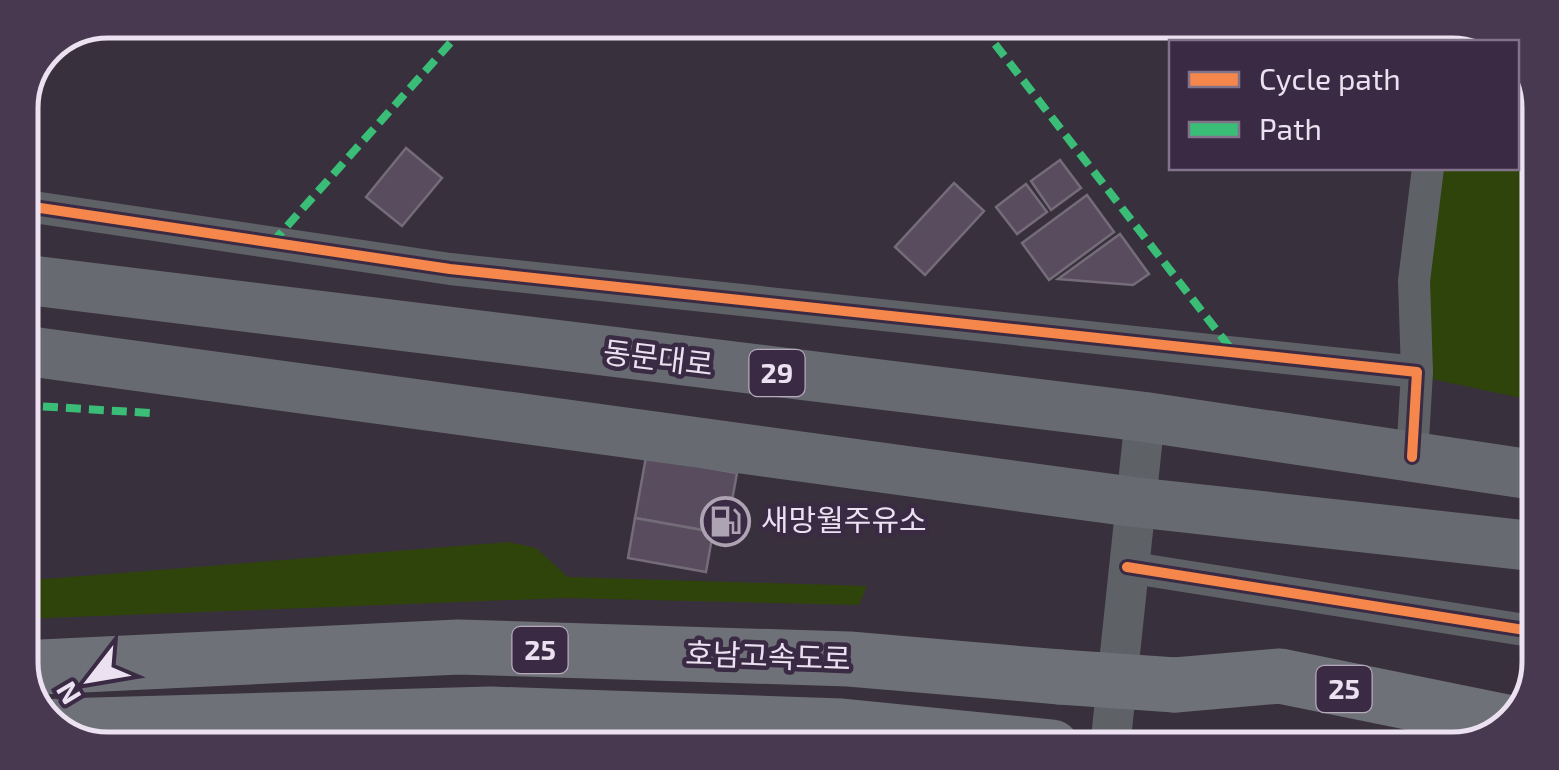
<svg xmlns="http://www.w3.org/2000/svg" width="1559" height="770" font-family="'Exo 2','Noto Sans KR',sans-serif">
<rect width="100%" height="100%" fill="#39303d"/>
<!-- green -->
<g fill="#2f440b">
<path d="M1517,68L1539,102L1535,401L1432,379L1427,279L1441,168H1516Z"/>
<path d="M509,542L536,548L568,577L867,586L859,605L565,598L20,619V581Z"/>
</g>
<!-- building -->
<g fill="#594c5f" stroke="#746c78" stroke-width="2.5">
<path d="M406,148L442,178L402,226L366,197Z"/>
<path d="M1060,160L1081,188L1051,210L1031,181Z"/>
<path d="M954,183L984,211L925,275L895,247Z"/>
<path d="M1026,184L1047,212L1017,234L996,207Z"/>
<path d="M1087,195L1114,232L1049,280L1022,243Z"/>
<path d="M1120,234L1149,274L1133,285L1058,279Z"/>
<path d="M646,457L737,473L726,534L635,518Z"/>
<path d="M635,518L713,532L706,572L628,558Z"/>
</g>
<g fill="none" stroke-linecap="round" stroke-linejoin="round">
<!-- minor -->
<g stroke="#5e6267" stroke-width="32">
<path d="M1455,42L1458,29"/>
<path d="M20,205L450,269L1417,372L1412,457"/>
<path d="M1417,372L1414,281L1428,168"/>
<path d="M1127,567L1531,631"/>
</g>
<!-- tertiary -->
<path stroke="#5e6267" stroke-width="40" d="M1110,748L1145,417"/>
<!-- primary -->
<g stroke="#676b71" stroke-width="50">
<path d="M20,279L1145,417L1534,475"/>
<path d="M20,350L1134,502L1532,546"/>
</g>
<!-- motorway -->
<g stroke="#6e7178" stroke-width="55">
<path d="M20,668L458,647L849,659L1060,677"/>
<path d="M1175,685L1280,676L1511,723"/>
<path d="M58,726L491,714L842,726L1052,747"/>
</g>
<!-- motorway-bridge -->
<path stroke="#6e7178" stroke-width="55" d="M1060,677L1175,685"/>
<!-- quiet -->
<g stroke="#3abd76" stroke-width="8" stroke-dasharray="15 8" stroke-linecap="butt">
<path d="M981,26L1235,354"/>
<path d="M272,243L469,22"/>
<path d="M20,405L150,413"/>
</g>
<defs>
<g id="cycleway">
<path d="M20,205L450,269L1417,372L1412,457"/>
<path d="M1127,567L1531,631"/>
</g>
</defs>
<!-- cycleway casing -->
<use href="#cycleway" stroke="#3a2a43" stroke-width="16"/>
<!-- cycleway -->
<use href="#cycleway" stroke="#f5874c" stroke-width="10"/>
</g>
<!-- icons -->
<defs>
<symbol id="fuel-ring" viewBox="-11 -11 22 22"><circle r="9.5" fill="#3a2a43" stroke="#ada3b2" stroke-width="1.5"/><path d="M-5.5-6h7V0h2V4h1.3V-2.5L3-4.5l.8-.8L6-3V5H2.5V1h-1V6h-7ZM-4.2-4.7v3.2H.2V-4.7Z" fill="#ada3b2"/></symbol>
</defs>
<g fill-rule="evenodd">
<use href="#fuel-ring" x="698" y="494" width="55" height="55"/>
</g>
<g text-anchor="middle" stroke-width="9" stroke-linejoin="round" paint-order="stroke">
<!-- shield labels -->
<g fill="#3a2a43" stroke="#b6aabd" stroke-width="2.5">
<rect x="749.5" y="350" width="55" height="46" rx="8"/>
<rect x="512.5" y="627" width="55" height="46" rx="8"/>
<rect x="1316.5" y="666" width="55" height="46" rx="8"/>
</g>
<g font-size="28" font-weight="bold" fill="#ebe1f1">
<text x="777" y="383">29</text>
<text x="540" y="660">25</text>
<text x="1344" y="699">25</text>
</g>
<!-- street labels -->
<g font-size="30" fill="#ebe1f1" stroke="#3a2a43">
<text transform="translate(658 359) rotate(7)" y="10">동문대로</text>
<text transform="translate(768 657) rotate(2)" y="10">호남고속도로</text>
</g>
<!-- poi labels -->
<g font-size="30" fill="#ebe1f1" stroke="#3a2a43" text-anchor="start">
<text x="761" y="531">새망월주유소</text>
</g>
</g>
<!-- crop -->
<path d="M0 0H1559V770H0ZM108 38H1452A70 70 0 0 1 1522 108V662A70 70 0 0 1 1452 732H108A70 70 0 0 1 38 662V108A70 70 0 0 1 108 38Z" fill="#483951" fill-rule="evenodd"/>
<path fill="none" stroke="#ebe1f1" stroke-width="5" d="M108 38H1452A70 70 0 0 1 1522 108V662A70 70 0 0 1 1452 732H108A70 70 0 0 1 38 662V108A70 70 0 0 1 108 38Z"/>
<!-- legend -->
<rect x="1169" y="40" width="350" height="130" fill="#3a2a43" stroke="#817389" stroke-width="2.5"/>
<rect x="1189" y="72" width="50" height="15" fill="#f5874c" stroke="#817389" stroke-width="2.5"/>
<text x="1259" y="90" font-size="30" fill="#ebe1f1">Cycle path</text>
<rect x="1189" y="122" width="50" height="15" fill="#3abd76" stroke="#817389" stroke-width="2.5"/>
<text x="1259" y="140" font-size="30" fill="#ebe1f1">Path</text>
<!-- north arrow -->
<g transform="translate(90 680) rotate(239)" stroke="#3a2a43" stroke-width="8" paint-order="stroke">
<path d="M0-8L18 38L0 25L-18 38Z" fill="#ebe1f1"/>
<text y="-15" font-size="28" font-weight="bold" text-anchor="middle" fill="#ebe1f1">N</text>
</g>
</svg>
